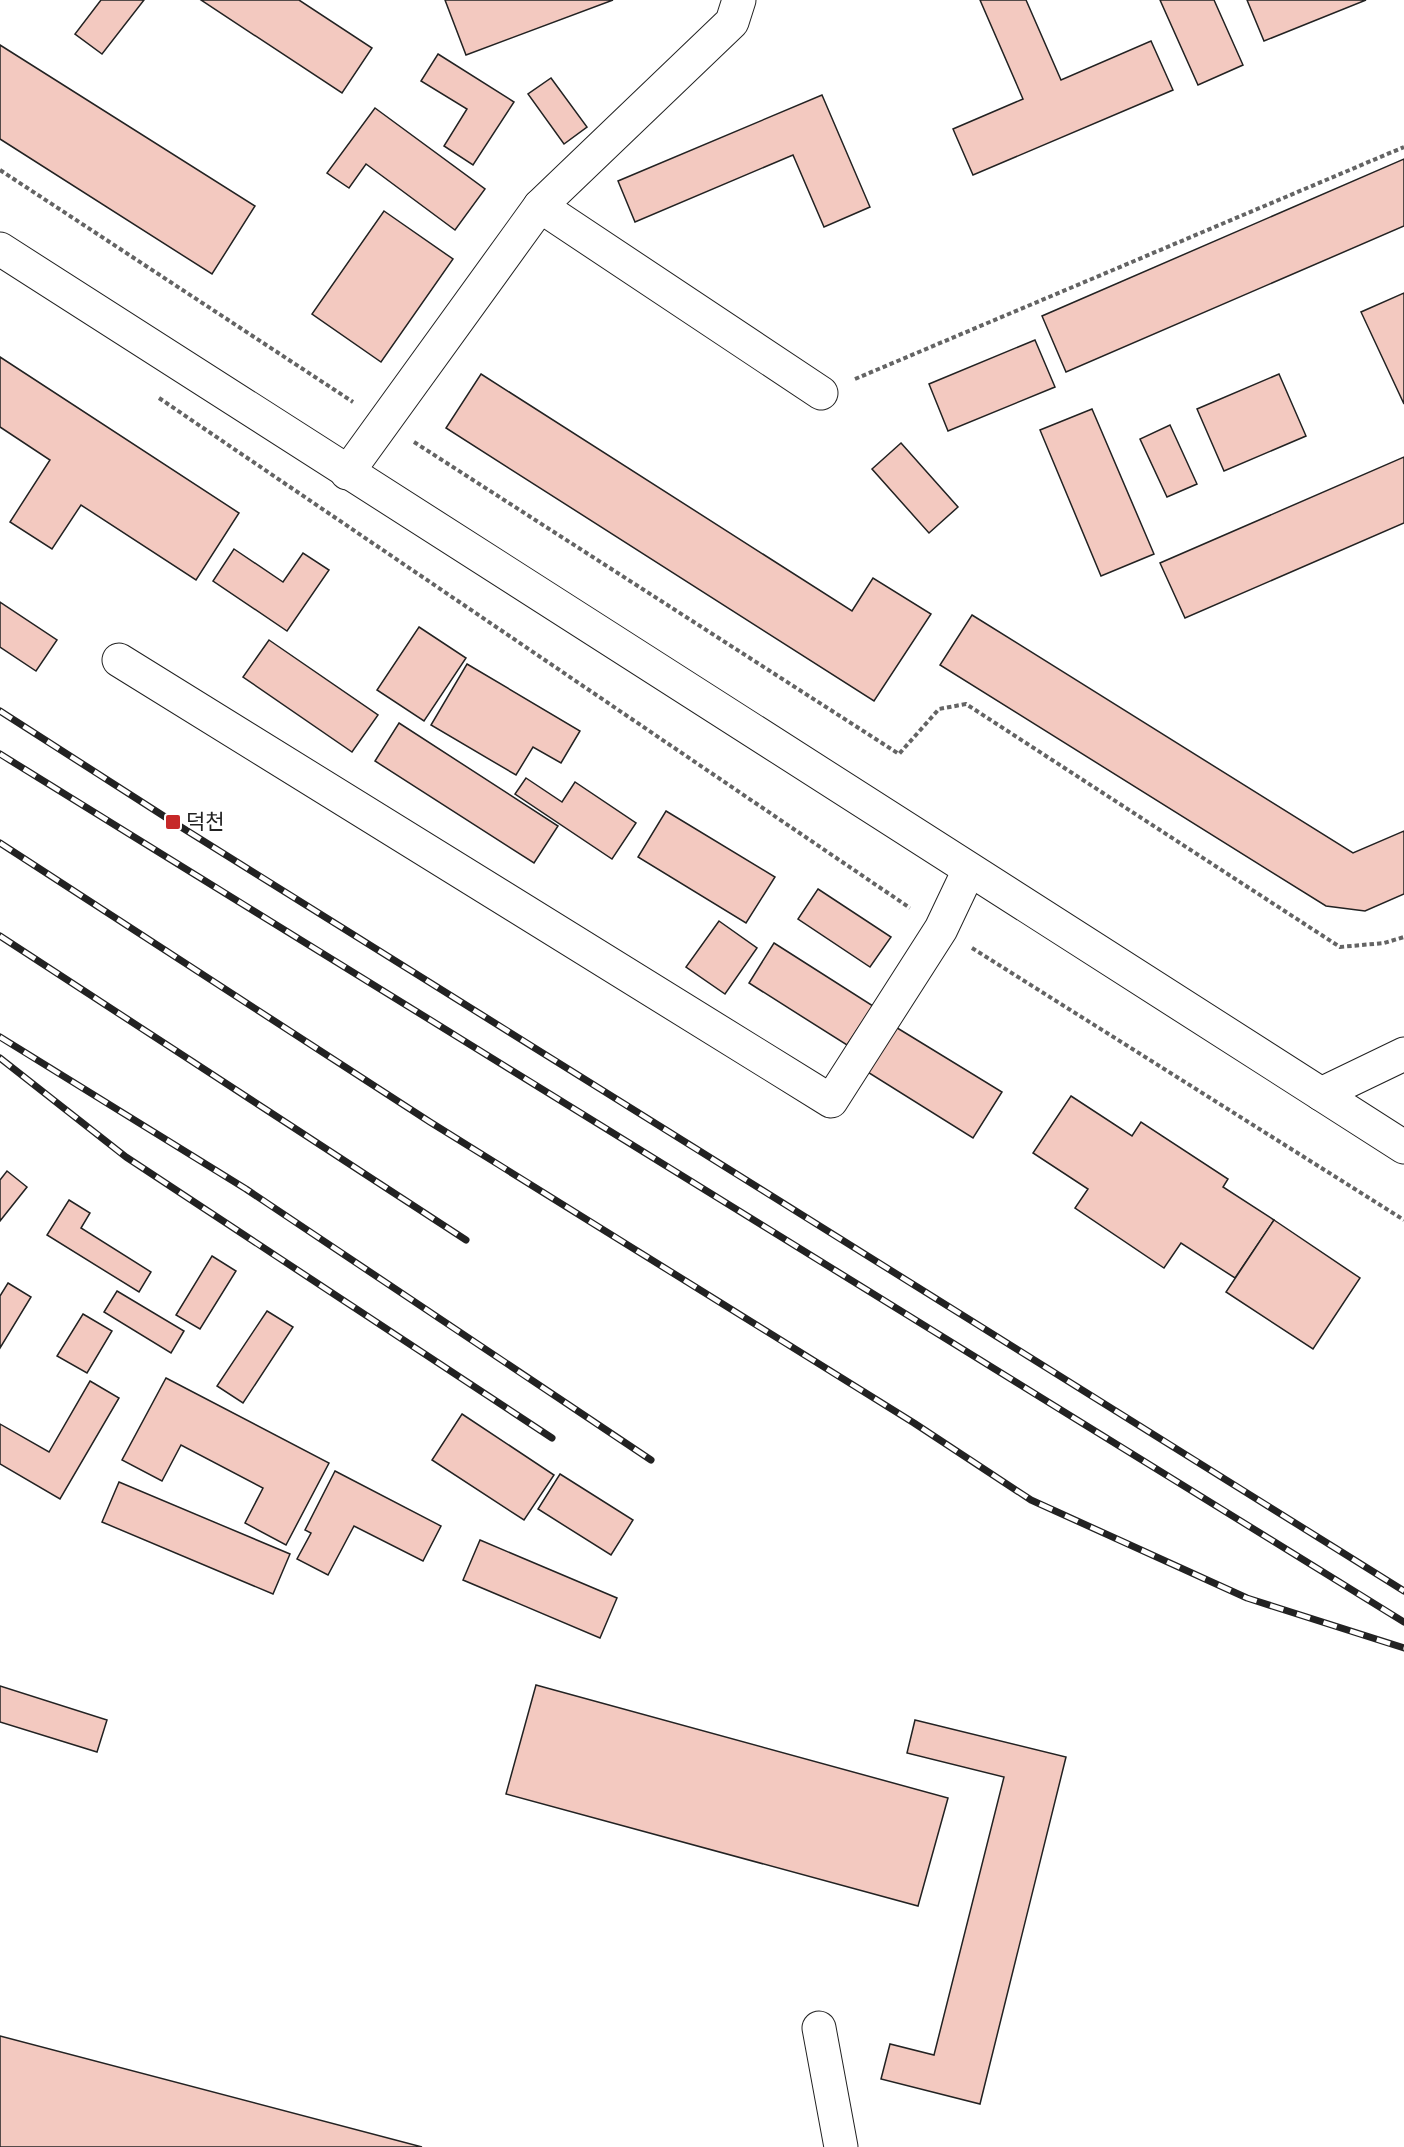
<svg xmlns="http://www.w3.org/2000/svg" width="1404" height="2147" font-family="'PT Sans Narrow','Noto Sans KR',sans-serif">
<rect width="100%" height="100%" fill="#fff"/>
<!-- building -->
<g fill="#f3c9c0" stroke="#222" stroke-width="1.5">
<path d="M101,0H144L102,54L75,34Z"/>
<path d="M201,0H299L372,48L342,93Z"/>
<path d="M445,0H613L466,55Z"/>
<path d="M980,0H1026L1061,80L1151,41L1173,90L973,175L953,129L1023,99Z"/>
<path d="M1160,0H1214L1243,65L1198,85Z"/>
<path d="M1247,0H1366L1264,41Z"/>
<path d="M0,45L255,206L212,274L0,139Z"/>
<path d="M438,54L514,102L473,165L444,146L467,109L421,81Z"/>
<path d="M551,78L587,127L564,144L528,94Z"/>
<path d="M822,95L870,207L824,227L793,155L635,222L618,181Z"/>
<path d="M375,108L485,189L455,230L366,164L349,188L327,173Z"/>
<path d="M1404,159V226L1066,372L1042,316Z"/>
<path d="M384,211L453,259L381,362L312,314Z"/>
<path d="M1404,293V404L1361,312Z"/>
<path d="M1035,340L1055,387L948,431L929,384Z"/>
<path d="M0,357L239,513L196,580L81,505L52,549L10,522L50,460L0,427Z"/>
<path d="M481,374L852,611L873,578L931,614L874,701L446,428Z"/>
<path d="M1279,374L1306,436L1224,471L1197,409Z"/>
<path d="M1092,409L1154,554L1101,576L1040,430Z"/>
<path d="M1170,425L1197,484L1167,497L1140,439Z"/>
<path d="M901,443L958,507L929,533L872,469Z"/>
<path d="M1404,457V523L1185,618L1160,563Z"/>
<path d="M234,549L283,582L303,553L329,570L287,631L213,581Z"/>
<path d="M0,602L57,640L36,671L0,647Z"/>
<path d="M972,615L1353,853L1404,831V894L1365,911L1326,906L940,665Z"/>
<path d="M419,627L466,658L424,721L377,690Z"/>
<path d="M269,640L378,715L352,752L243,677Z"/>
<path d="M467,664L580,731L561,763L533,747L516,775L431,725Z"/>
<path d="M399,723L558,826L534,863L375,761Z"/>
<path d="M526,778L562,802L575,782L636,823L612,859L515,794Z"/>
<path d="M666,811L775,877L746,923L638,857Z"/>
<path d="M818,889L891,937L870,967L798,919Z"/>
<path d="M719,921L757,948L725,994L686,967Z"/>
<path d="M774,943L873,1006L847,1045L749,983Z"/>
<path d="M894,1026L1002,1092L973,1138L866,1071Z"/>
<path d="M1071,1096L1132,1136L1141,1122L1228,1179L1223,1187L1274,1220L1235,1278L1181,1243L1164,1268L1075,1208L1088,1189L1033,1153Z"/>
<path d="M7,1171L27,1187L0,1221V1180Z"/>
<path d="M69,1200L90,1213L81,1228L151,1272L139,1292L47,1235Z"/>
<path d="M1274,1220L1360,1278L1313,1349L1226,1292Z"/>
<path d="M212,1256L236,1271L200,1329L176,1315Z"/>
<path d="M8,1283L31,1297L0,1348V1296Z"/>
<path d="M117,1291L184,1331L171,1353L104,1312Z"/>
<path d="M267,1311L293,1327L243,1403L217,1386Z"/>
<path d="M83,1314L112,1331L87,1373L57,1356Z"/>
<path d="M166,1378L329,1463L286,1545L245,1523L263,1488L181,1445L162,1481L122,1460Z"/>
<path d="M90,1381L119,1398L60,1499L0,1464V1424L49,1452Z"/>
<path d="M462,1414L554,1475L524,1520L432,1460Z"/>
<path d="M335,1471L441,1526L423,1561L354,1526L328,1575L297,1559L311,1533L305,1530Z"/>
<path d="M560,1474L633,1520L611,1555L538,1509Z"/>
<path d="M119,1482L290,1554L273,1594L102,1522Z"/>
<path d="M480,1540L617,1598L600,1638L463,1580Z"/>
<path d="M536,1685L948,1798L918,1906L506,1794Z"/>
<path d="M0,1686L107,1720L97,1752L0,1722Z"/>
<path d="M915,1720L1066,1757L980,2104L881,2079L890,2044L934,2055L1004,1777L907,1753Z"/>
<path d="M0,2036L422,2147H0Z"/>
</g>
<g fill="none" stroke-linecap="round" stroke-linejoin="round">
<defs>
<g id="minor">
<path d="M540,206L821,393"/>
<path d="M347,473L540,206L732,22L739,0"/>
<path d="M119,660L831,1101L941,929L969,870"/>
<path d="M819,2028L841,2147"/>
</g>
<g id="major">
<path d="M0,249L1404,1147"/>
<path d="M1321,1094L1404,1054"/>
</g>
</defs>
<!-- minor casing -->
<use href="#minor" stroke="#222" stroke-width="35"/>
<!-- major casing -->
<use href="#major" stroke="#222" stroke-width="35"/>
<!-- path -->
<g stroke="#646464" stroke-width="4" stroke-dasharray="4.5 3" stroke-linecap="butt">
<path d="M0,170L353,402"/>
<path d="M855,379L1404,147"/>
<path d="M159,398L910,908"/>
<path d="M414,442L899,754L939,709L966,704L1340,947L1384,943L1404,937"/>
<path d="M972,948L1404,1220"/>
</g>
<!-- minor -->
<use href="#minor" stroke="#fff" stroke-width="33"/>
<!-- major -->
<use href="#major" stroke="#fff" stroke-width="33"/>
<defs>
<g id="rail">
<path d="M0,711L173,822L1404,1591"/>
<path d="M0,754L1404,1622"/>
<path d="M0,843L430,1122L914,1423L1031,1500L1247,1598L1404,1648"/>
<path d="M0,936L466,1240"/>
<path d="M0,1037L246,1189L651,1460"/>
<path d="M0,1058L126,1157L552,1438"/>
</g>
</defs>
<!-- rail casing -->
<use href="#rail" stroke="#222" stroke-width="7"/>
<!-- rail -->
<use href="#rail" stroke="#fff" stroke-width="4.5" stroke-dasharray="14" stroke-linecap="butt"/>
</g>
<!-- markers -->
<rect fill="#c62828" stroke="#fff" stroke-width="2" x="165" y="814" width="16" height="16" rx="3"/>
<g text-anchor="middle" stroke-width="4.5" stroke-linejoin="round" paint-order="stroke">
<!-- poi labels -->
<g font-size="21" fill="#222" stroke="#fff" text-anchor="start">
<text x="186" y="829">덕천</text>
</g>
</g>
</svg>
